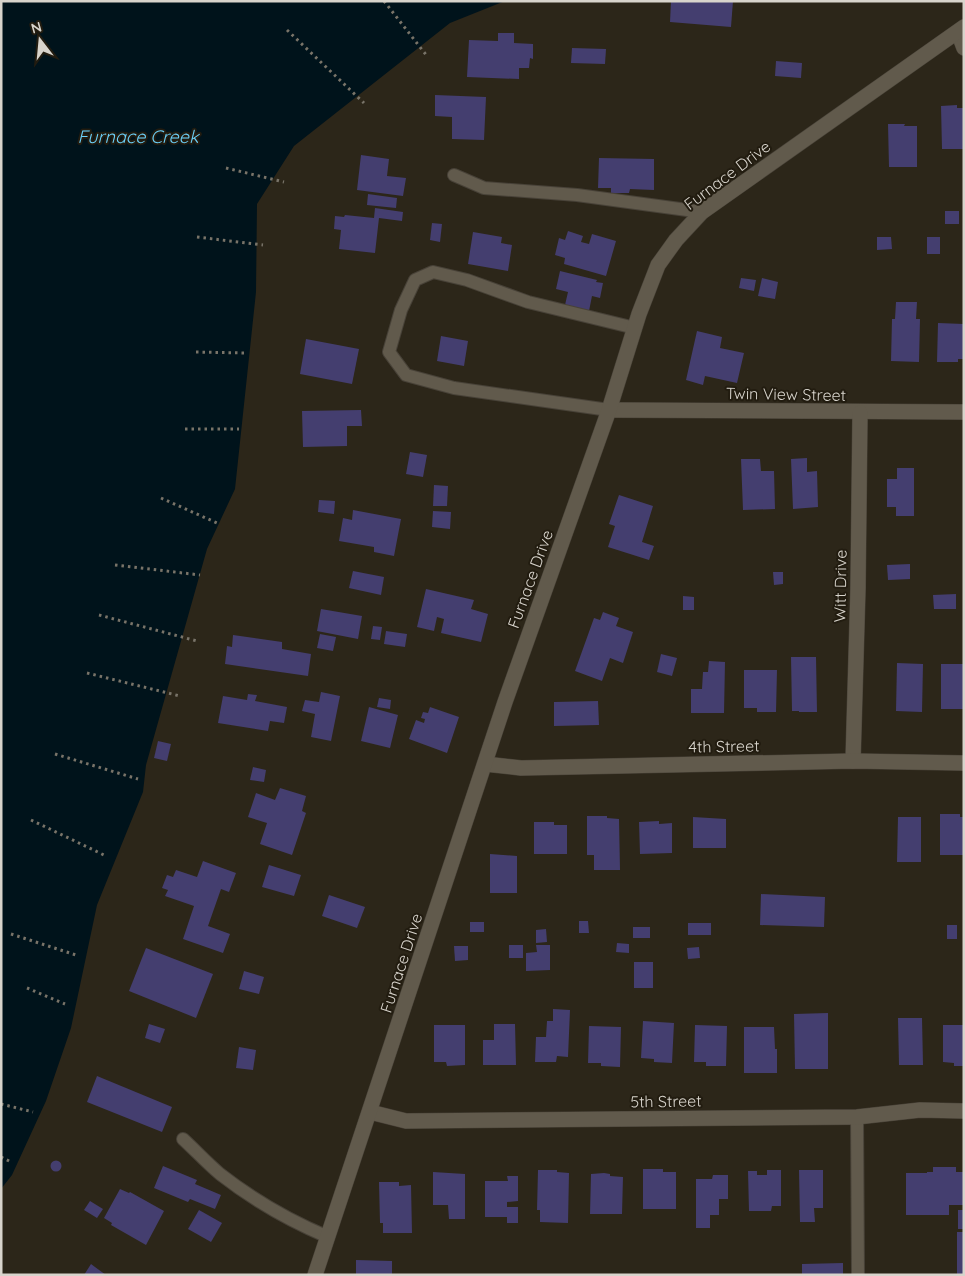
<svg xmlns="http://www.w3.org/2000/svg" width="965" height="1276" font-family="Quicksand,sans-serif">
<rect width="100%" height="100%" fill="#2c2619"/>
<!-- water -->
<path fill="#00131b" d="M1,1H505L450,23L294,146L257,204L256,292L235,489L207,549L146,765L143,792L97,905L71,1028L46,1101L12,1175L1,1189Z"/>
<!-- building -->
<g fill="#443e6f">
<path d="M671,1H733L731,27L670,22Z"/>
<path d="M498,33H514V43L533,44V59L530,58L529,68H519V79L467,77L469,40L498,41Z"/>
<path d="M572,48L606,49L605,64L571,63Z"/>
<path d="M776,61L802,63L801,78L775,76Z"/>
<path d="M435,95L486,97L484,140L452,139V117L435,116Z"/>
<path d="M957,105V108H964V149H942L941,106Z"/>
<path d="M888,124H905L904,126H917V167H889Z"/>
<path d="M361,155L389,159L387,176L406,178L403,196L357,190Z"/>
<path d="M599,158L654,159V190L630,189L629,193H611V188H598Z"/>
<path d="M368,194L397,198L396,208L367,205Z"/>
<path d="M375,208L403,212L402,221L379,218L375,253L339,249L341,230L334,229L335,216L344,217L345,215L374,218Z"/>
<rect x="945" y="211" width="14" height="13"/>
<path d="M432,223L442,224L440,242L430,240Z"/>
<path d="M568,231L583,236L581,242L589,244L592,234L616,241L606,276L564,264L565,258L555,255L559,238L565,240Z"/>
<path d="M473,232L502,237L501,243L512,245L508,271L468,264Z"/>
<path d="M877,237H891L892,249L877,250Z"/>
<rect x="927" y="237" width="13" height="17"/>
<path d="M560,271L597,280L596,282L603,283L600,298L592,296L589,311L565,305L568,292L556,289Z"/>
<path d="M741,278L756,280L754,291L739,288Z"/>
<path d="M762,278L778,282L775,299L758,296Z"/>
<path d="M896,302H917L916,319H920L919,362L891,361L892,319H895Z"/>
<path d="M938,323L964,324V359H958V362H937Z"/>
<path d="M697,331L722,337L720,348L744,353L737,383L705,376L703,385L686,380Z"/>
<path d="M441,336L468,341L464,366L437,361Z"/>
<path d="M306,339L359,349L352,384L300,374Z"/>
<path d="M361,410L362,426H347V446L303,447L302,411Z"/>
<path d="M410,452L427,455L423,477L406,474Z"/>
<path d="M807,458V472L817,471L818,507L793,509L791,459Z"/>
<path d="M741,459H760L761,471H774L775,509L743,510Z"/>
<path d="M897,468H914V516H896V507H887V479H897Z"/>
<path d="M434,485L448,486L447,506H433Z"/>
<path d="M619,495L653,506L642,542L654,546L649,560L608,547L615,526L609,524Z"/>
<path d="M319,500L335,501L334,514L318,512Z"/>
<path d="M353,510L401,519L394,556L374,552V547L339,541L343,518L352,520Z"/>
<path d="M433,511L451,512L450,529L432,527Z"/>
<path d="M910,564V579L888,580L887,565Z"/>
<path d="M353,571L384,577L381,595L349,588Z"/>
<path d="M773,572H783V584L774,585Z"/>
<path d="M426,589L474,600L471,609L488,614L481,642L441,633L444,619L437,617L434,631L417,627Z"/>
<path d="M956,594V609H934L933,595Z"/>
<path d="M683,596L694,597V610H683Z"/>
<path d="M321,609L362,616L358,639L317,631Z"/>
<path d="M603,612L619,618L616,626L633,632L623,663L610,658L602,681L575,671L594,618L600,620Z"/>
<path d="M373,626L382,627L380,640L371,639Z"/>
<path d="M386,631L407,634L405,647L384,644Z"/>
<path d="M320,634L336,637L333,651L317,648Z"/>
<path d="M233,635L282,642V649L311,654L308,676L225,664L227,646L232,647Z"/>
<path d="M661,654L677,658L672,676L657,672Z"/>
<path d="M791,657H816L817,712H799V711H792Z"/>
<path d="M709,661L725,662L724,713H691V689H702L703,672H708Z"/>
<path d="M897,663L923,664L922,712L896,711Z"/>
<rect x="941" y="664" width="23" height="45"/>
<path d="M744,670H777L776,712H757V708H744Z"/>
<path d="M321,692L340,696L331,741L311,737L315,714L302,711L305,700L319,702Z"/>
<path d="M248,694L257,695L255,701L287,707L284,723L270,721L268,731L218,723L223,696L247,700Z"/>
<path d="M379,698L391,700L390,709L377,707Z"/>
<path d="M598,701L599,725L554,726V702Z"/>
<path d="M369,707L398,715L390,748L361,741Z"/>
<path d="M430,707L459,717L447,753L409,739L416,720L424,723L425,719L421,718L423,712L428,713Z"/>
<path d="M158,741L171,744L167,761L154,758Z"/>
<path d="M253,767L266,770L264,782L250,780Z"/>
<path d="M280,788L306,796L302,811L306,813L292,855L260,844L267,823L248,817L256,793L275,800Z"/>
<path d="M940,814H960V817H964V855H940Z"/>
<path d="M587,816H607V818L619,819L620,870H594V855H587Z"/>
<path d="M693,817L726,819V848H693Z"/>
<path d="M898,817H921V862H897Z"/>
<path d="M659,821V824L672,823V853L640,854L639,822Z"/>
<path d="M534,822H554V825H567V854H534Z"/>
<path d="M490,854L517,856V893H490Z"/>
<path d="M203,861L236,873L229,892L221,889L208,926L230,934L223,953L183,939L194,906L165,896L168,890L162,888L167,875L173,877L176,870L197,877Z"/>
<path d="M269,865L301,875L294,896L262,887Z"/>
<path d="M761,894L825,897L824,927L760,925Z"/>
<path d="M329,895L365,907L357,928L322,916Z"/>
<path d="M579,921H588L589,933H579Z"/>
<rect x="470" y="922" width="14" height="10"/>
<rect x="688" y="923" width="23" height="12"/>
<rect x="947" y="925" width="10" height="14"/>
<rect x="633" y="927" width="17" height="11"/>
<path d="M546,929L547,942L536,943V930Z"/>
<path d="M617,943L629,944V953L616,952Z"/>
<rect x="509" y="945" width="14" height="13"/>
<path d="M536,945H550V970L526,971V953L537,952Z"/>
<path d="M454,946H468V960L455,961Z"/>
<path d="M699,947L700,958L688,959L687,948Z"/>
<path d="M146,948L213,974L196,1018L129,991Z"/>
<rect x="634" y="962" width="19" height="26"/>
<path d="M244,971L264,977L259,994L239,989Z"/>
<path d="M553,1009L570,1010L568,1057L557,1056L556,1062H535L536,1037H546L547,1021H553Z"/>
<path d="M828,1013V1069H795L794,1014Z"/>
<path d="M898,1018H922L923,1065H899Z"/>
<path d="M643,1021L674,1023L672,1063L654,1062V1059L641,1058Z"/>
<path d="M149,1024L165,1029L160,1043L145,1038Z"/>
<path d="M494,1024H515L516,1065H483V1040H494Z"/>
<path d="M434,1025H465V1065L447,1066L446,1062H434Z"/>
<path d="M695,1025L727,1026L726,1066H706V1062H694Z"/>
<path d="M943,1025H964V1066H954V1063L943,1062Z"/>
<path d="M589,1026L621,1027L620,1067L601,1066V1063H588Z"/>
<path d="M744,1027H774L775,1049H777V1073H744Z"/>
<path d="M239,1047L256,1050L253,1070L236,1068Z"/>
<path d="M97,1076L172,1107L162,1132L87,1102Z"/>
<circle cx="56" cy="1166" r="5.5"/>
<path d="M163,1166L197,1180L195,1184L221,1195L215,1209L190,1199L188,1202L154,1188Z"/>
<path d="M933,1167H956V1172H964V1205H949V1215H906V1173H927V1172H933Z"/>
<path d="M643,1169H663V1172H676V1209H643Z"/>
<path d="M538,1170H557V1172L569,1173L568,1223L540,1222V1210H537Z"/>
<path d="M767,1170H781V1206H772L771,1211H749L748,1171H757V1175H767Z"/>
<path d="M799,1170H823V1208H814L815,1222H800Z"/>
<path d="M433,1172L465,1174V1219H449L448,1205H433Z"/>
<path d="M604,1173L610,1174V1176L623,1177L622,1214H590L591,1174Z"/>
<path d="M713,1175H728V1199H719V1215H710V1228H696V1179H712Z"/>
<path d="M507,1176H518V1201L507,1202V1207H518V1223H507V1217H485V1181H508Z"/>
<path d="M379,1182H399V1186L411,1185L412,1233H383V1223H380Z"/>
<path d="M120,1189L129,1193L130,1192L164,1211L146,1245L111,1225L112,1223L104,1218Z"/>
<path d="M90,1201L103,1209L97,1218L84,1210Z"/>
<path d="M199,1210L222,1223L211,1242L188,1229Z"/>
<rect x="958" y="1210" width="6" height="19"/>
<rect x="957" y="1232" width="7" height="43"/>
<path d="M356,1260L392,1261V1275H356Z"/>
<path d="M843,1263V1275H802V1264Z"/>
<path d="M91,1264L95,1267L106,1275H84Z"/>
</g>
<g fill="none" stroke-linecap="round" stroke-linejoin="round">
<defs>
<g id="lane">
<path d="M454,175L484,188L577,195L702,212"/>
<path d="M609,410L454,388L406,375L389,352L401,310L415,280L433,272L467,280L528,302L635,328"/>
<path d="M857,1117L858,1275"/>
<path d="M183,1139C196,1151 207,1163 220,1174C252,1199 290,1221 328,1237"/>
</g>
<g id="street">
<path d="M958,32L964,48"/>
<path d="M609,410L964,412"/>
<path d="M853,761L858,588L860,413"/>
<path d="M485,764L521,768L853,761L964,763"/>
<path d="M370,1112L406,1121L857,1117L920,1110L964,1111"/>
<path d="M315,1275L505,702L609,410L639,314L658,265L676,240L702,212L964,27"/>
</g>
</defs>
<!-- lane casing -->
<use href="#lane" stroke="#484238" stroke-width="14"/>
<!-- street casing -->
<use href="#street" stroke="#484238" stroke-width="16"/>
<!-- path -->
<g stroke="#797469" stroke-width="3" stroke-dasharray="2.5 4" stroke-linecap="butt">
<path d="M384,1L427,56"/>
<path d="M287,30L364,103"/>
<path d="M226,168L284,182"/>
<path d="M197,237L263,245"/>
<path d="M196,352L246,353"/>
<path d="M185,429H239"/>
<path d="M161,498L217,523"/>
<path d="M115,565L200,575"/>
<path d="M99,615L197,641"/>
<path d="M87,673L180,696"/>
<path d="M55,754L138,779"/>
<path d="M31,820L106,856"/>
<path d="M11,934L79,956"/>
<path d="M27,988L65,1004"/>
<path d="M1,1104L33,1112"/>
<path d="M1,1157L11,1162"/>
</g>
<!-- lane -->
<use href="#lane" stroke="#615a4c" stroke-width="12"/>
<!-- street -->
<use href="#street" stroke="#615a4c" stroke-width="15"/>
</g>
<g text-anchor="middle" stroke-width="4" stroke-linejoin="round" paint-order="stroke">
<!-- street labels -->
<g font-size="16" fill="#d8d4cc" stroke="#221c10">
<text transform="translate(727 175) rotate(-37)" y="6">Furnace Drive</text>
<text transform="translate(786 394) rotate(1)" y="6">Twin View Street</text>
<text transform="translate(530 579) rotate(-70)" y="6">Furnace Drive</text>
<text transform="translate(840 586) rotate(-89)" y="6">Witt Drive</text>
<text transform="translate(724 746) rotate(-1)" y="6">4th Street</text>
<text transform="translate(401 963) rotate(-72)" y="6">Furnace Drive</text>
<text transform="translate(666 1101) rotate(-1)" y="6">5th Street</text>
</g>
<!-- water labels -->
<g font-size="18" font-style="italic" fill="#6cd2fb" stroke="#221c10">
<text x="138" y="143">Furnace Creek</text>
</g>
</g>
<!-- border -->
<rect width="965" height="1276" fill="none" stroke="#d8d4cc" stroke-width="5"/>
<!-- north arrow -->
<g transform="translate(40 40) rotate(344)" stroke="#221c10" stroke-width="4" paint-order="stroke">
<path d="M0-4L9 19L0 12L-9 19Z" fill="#d8d4cc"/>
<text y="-8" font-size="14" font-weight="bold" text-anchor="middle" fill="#d8d4cc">N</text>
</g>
</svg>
